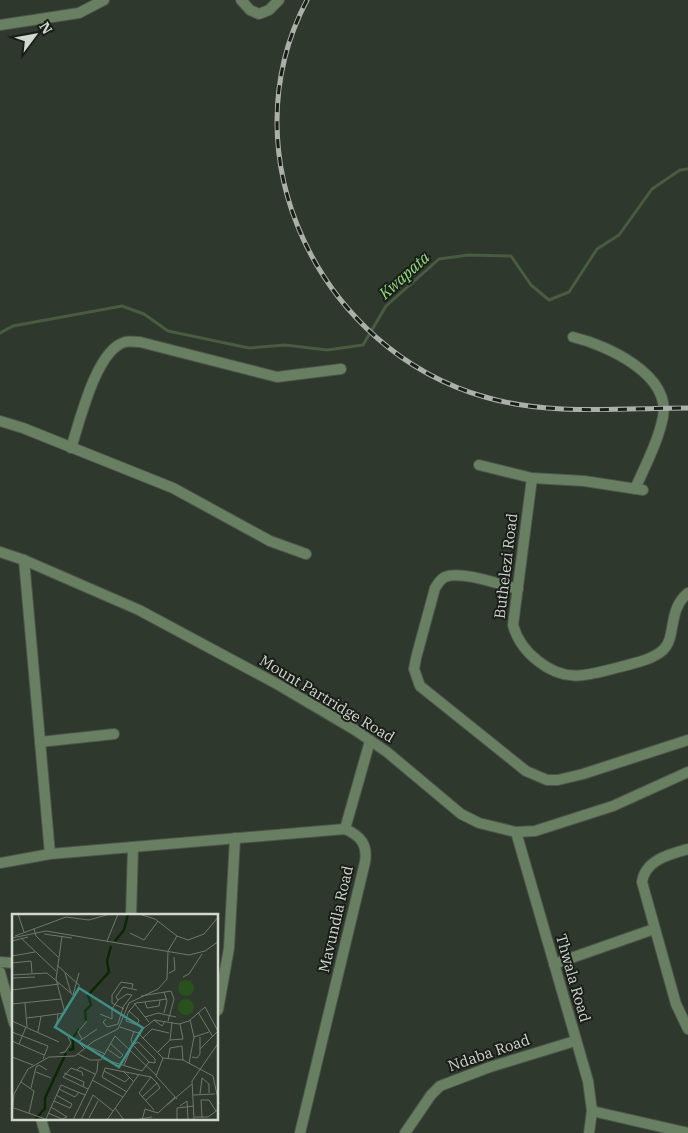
<svg xmlns="http://www.w3.org/2000/svg" width="688" height="1133" font-family="'IBM Plex Serif',serif">
<rect width="100%" height="100%" fill="#2f382d"/>
<g fill="none" stroke-linecap="round" stroke-linejoin="round">
<!-- stream -->
<path stroke="#475c40" stroke-width="3" d="M0,333L13,326L122,306L144,314L168,331L249,348L285,345L327,350L363,345L386,306L439,259L468,255L511,256L531,285L549,300L569,292L597,249L619,235L652,189L680,170L688,169"/>
<defs>
<g id="minor">
<path d="M241,0L250,10L259,14L269,10L279,0"/>
<path d="M0,25L79,13L104,0"/>
<path d="M573,337C606,345 671,374 663,417C658,442 645,466 635,489"/>
<path d="M0,421L23,428L173,488L270,541L306,554"/>
<path d="M71,448C80,421 96,350 125,342C129,341 136,342 140,342L277,377L341,369"/>
<path d="M479,465L532,478L584,481L643,490"/>
<path d="M532,478L513,625C517,640 525,651 538,661C567,684 588,675 620,667C634,663 652,660 663,650C677,637 667,610 688,593"/>
<path d="M24,560L50,854"/>
<path d="M518,589C501,585 461,570 445,577C440,579 438,584 435,588L416,658L414,669L420,686L526,771L547,780H558L583,774L688,740"/>
<path d="M40,742L114,734"/>
<path d="M345,829L370,741"/>
<path d="M688,849C670,854 645,860 642,882L676,1004L688,1029"/>
<path d="M0,863L50,854L345,829C361,836 368,845 365,862L300,1133"/>
<path d="M131,916L133,847"/>
<path d="M0,962L14,963"/>
<path d="M554,964L654,929"/>
<path d="M0,972L14,1023"/>
<path d="M218,1010L229,948L235,838"/>
<path d="M592,1111L688,1133"/>
<path d="M41,1119L45,1133"/>
<path d="M405,1133L431,1095L440,1086L490,1067L575,1041"/>
</g>
<g id="tertiary">
<path d="M0,552L24,560L139,610L277,684L355,730L387,752L461,814L479,823L516,832L535,831L613,806L688,772"/>
<path d="M516,832L588,1081L592,1111L589,1133"/>
</g>
</defs>
<!-- minor casing -->
<use href="#minor" stroke="#4c554a" stroke-width="12"/>
<!-- tertiary casing -->
<use href="#tertiary" stroke="#4c554a" stroke-width="12"/>
<!-- minor -->
<use href="#minor" stroke="#687f62" stroke-width="10"/>
<!-- tertiary -->
<use href="#tertiary" stroke="#687f62" stroke-width="10"/>
<defs>
<path id="rail" d="M307,0C225,156 320,350 485,397C549,416 621,408 688,408"/>
</defs>
<!-- rail casing -->
<use href="#rail" stroke="#abb1a9" stroke-width="5"/>
<!-- rail -->
<use href="#rail" stroke="#1a1e19" stroke-width="3" stroke-dasharray="9" stroke-linecap="butt"/>
</g>
<g text-anchor="middle" stroke-width="4" stroke-linejoin="round" paint-order="stroke">
<!-- street labels -->
<g font-size="15" fill="#d2d7d0" stroke="#1a1e19">
<text transform="translate(506 566) rotate(-83)" y="5">Buthelezi Road</text>
<text transform="translate(327 699) rotate(31)" y="5">Mount Partridge Road</text>
<text transform="translate(336 919) rotate(-77)" y="5">Mavundla Road</text>
<text transform="translate(573 978) rotate(74)" y="5">Thwala Road</text>
<text transform="translate(489 1053) rotate(-19)" y="5">Ndaba Road</text>
</g>
<!-- water labels -->
<g font-size="16" font-style="italic" fill="#93dd7e" stroke="#1a1e19">
<text transform="translate(404 275) rotate(-42)" y="6">Kwapata</text>
</g>
</g>
<!-- overview -->
<g transform="translate(12 914)">
<rect width="206" height="206" fill="#2f382d"/>
<path d="M166 74a8 8 0 1 1 16 0a8 8 0 1 1-16 0ZM166 93a8 8 0 1 1 16 0a8 8 0 1 1-16 0Z" fill="#29511e"/>
<path fill="none" stroke="#0b2703" stroke-width="2.5" d="M103,27L112,16L116,0M74,107L73,97L79,91L76,81L97,58L95,47L99,32M57,136L61,135V124L67,115M23,206L33,194V184L54,139"/>
<path fill="none" stroke="#70786e" stroke-width="1" d="M6,0L12,18M127,0L143,5L165,22L176,26L192,20L207,2M22,15L24,22L46,43M118,19L132,26L146,7M32,20L60,24M3,22L54,3L77,6L98,0M0,24L34,17L177,41L193,37L207,27M9,24L44,57M0,27L16,23M95,27L106,0M156,37L165,22M0,42L23,38M0,49L19,47L20,59M45,51L68,72M53,59L59,79M157,59L163,56L162,43M0,61L35,59L61,81L67,59M171,63L177,60L190,40M0,64L23,63M0,76L47,70M129,82L159,77L162,85L156,107M106,86L104,83L111,73L125,76M133,88L135,94L147,92L148,86M13,89L15,113M122,89L137,108M0,90L49,85M112,95L100,89V81L109,68L121,70L120,74M117,97L127,106L125,111L114,107L115,102L116,99L117,97L119,95L124,89L155,85M186,98L201,123M152,99L155,87L152,78M88,100L100,105V95L106,86L115,80L120,81L111,93L106,110L95,113L91,108L94,105M133,103L146,99L164,103M15,104L53,99L44,65L50,22M142,106L150,112L153,107M0,107L47,128M108,113L126,119L151,144L171,146L201,162L207,190M44,115L46,100M0,118L36,132L31,145M26,118L29,102M126,119L142,106L167,110L177,107L193,93L207,119M182,123L197,118M131,124L140,115L157,119M70,125L66,118L75,107M158,126L160,108M0,127L32,141M7,130L14,113M121,131L126,128L143,145V149L137,148L122,132L121,131L120,129L119,126L122,117M75,132L93,140M72,134L66,128L85,115M95,135L108,144L111,141L98,129M188,135L205,118M48,139L53,138L59,129L56,123M145,139L158,126L171,125L168,110M66,140L78,146H89L103,122L144,161M0,143L21,151M180,143L185,144L188,140V123M151,144L144,162L165,185M91,145L130,157L137,148M156,145L158,134L170,132L171,146M177,149L182,123L178,106M112,151L118,137M65,156L68,153L83,160M92,157L113,168L117,164M111,157L122,168M24,158L39,164M52,159L72,168L71,173M71,162L70,158L59,154L51,163L76,175M139,163L127,179L142,196M80,166L111,183M9,168L22,177L17,199M19,174L24,153L27,151L35,156M47,175L63,183L67,178M115,178L90,163L93,154L139,163L145,169L130,183M188,180L190,164L197,170V179M181,181L203,180M42,187L58,194L60,190L44,181M133,187L148,174L145,169M155,191L180,170M168,192L175,187L176,206M2,194L36,206M103,194L112,206M36,199L50,205L55,203L39,193M183,203H196L207,195M77,204L86,187M190,204L189,186H197L204,197M0,205L2,180L16,155L37,143L63,142L82,127L106,115L117,89L146,75L155,65L156,37M34,205L49,171L73,181M61,206L85,157L86,147M69,206L81,181L101,197M95,206L127,160M123,206L140,203M130,206L133,195L146,199L163,183M165,206V194L182,192M182,206L180,167L207,128"/>
<path fill="#408e86" fill-opacity="0.15" stroke="#408e86" stroke-width="2.5" d="M67,74L131,114L107,153L43,113Z"/>
<rect width="206" height="206" fill="none" stroke="#d2d7d0" stroke-width="2.5"/>
</g>
<!-- north arrow -->
<g transform="translate(35 35) rotate(58)" stroke="#1a1e19" stroke-width="4" paint-order="stroke">
<path d="M0-4L9 19L0 12L-9 19Z" fill="#d2d7d0"/>
<text y="-8" font-size="14" font-weight="bold" text-anchor="middle" fill="#d2d7d0">N</text>
</g>
</svg>
